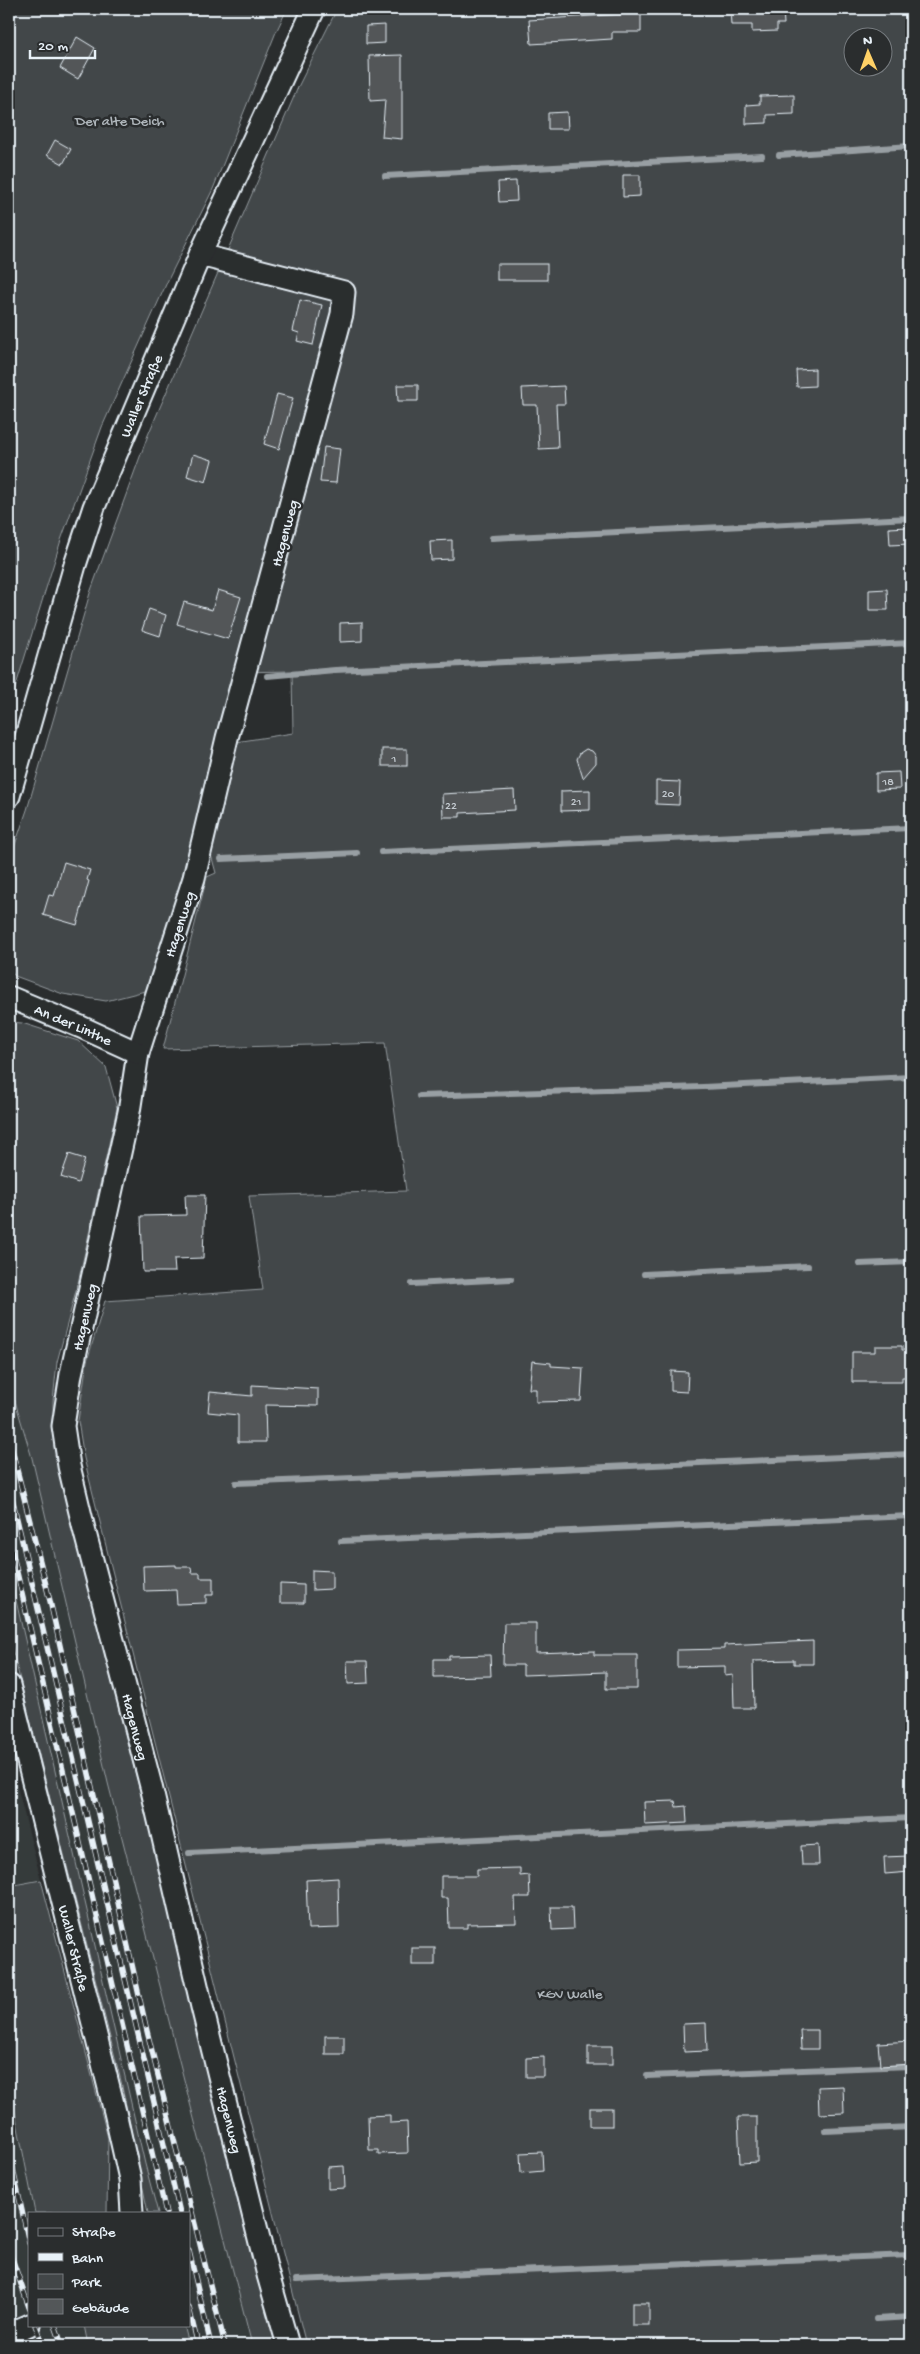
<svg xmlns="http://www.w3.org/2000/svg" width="920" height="2354" font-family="'Gochi Hand',sans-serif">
<rect width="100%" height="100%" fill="#2a2d2e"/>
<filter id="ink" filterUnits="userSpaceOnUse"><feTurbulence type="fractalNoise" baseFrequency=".02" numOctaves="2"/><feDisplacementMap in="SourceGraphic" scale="10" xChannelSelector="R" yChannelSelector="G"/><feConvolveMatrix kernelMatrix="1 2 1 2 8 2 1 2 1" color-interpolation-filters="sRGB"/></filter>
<g filter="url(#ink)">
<!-- built -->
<g fill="#363a3b">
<path d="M9,1381L32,1458L108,1783L252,2345H189L184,2325H189V2213H158L145,2164L9,1570Z"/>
<path d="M9,1754L41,1880L9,1886Z"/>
<path d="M9,2082L35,2213H29V2325H84L88,2345H9Z"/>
</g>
<!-- green -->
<g fill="#424648" stroke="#959ca0" fill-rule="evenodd">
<path d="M9,9H287L276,32L213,189L168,280L102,427L61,540L9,708Z"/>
<path d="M337,9H911V2345H306L84,1458L78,1421L87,1361L105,1301L263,1290L249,1196L406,1191L385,1043L163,1049L207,877L216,873L210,851L236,742L293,733L292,671L237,672L159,962L149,990L106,1001L63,994L15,976L9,968V862L27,810L90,593L148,435L299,85ZM852,38H882V68H852Z"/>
<path d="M9,1022L22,1023L78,1041L106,1067L117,1108L78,1283L57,1362L53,1401L54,1446L72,1528L137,1779L278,2345H252L108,1783L32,1458L9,1381Z"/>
<path d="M9,1570L145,2164L158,2213H148L121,2081L9,1636Z"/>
<path d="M41,1880L108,2138L107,2213H35L9,2082V1886Z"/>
<path d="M84,2325H184L189,2345H88Z"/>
</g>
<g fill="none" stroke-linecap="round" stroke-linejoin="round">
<!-- stream -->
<g stroke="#989fa3" stroke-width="6">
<path d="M779,155L911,146"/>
<path d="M385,176L762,156"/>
<path d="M492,538L911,518"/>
<path d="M267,676L335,670L911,643"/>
<path d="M381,852L911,828"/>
<path d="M221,859L357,853"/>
<path d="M419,1096L703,1087L911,1077"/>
<path d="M859,1264L911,1262"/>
<path d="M644,1274L808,1266"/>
<path d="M412,1284L511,1279"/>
<path d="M236,1483L911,1454"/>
<path d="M341,1541L911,1516"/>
<path d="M189,1853L911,1818"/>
<path d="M647,2076L911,2066"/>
<path d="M825,2131L911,2127"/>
<path d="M296,2280L911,2255"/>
<path d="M876,2319L911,2317"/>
</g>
</g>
<!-- building -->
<g fill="#535759" stroke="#e8f1f8">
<path d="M641,9V32H612V39L531,44L529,20L624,14V10Z"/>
<path d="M730,9H783L784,24H777V31L752,32V25H731Z"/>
<path d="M385,25V43L366,44V26Z"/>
<path d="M77,37L95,48L78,79L60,68Z"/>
<path d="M402,55V139L382,137L385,100L370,101L369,56Z"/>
<path d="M794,95V114L767,115V123L746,124V105L760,104V96Z"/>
<path d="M567,112L568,129H548V113Z"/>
<path d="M55,140L71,149L63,164L47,155Z"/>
<path d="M623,175H640V196L623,197Z"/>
<path d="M516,181L517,201L499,202L498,182Z"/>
<rect x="497" y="264" width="50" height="16"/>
<path d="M300,300L322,305L313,345L297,341L299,333L293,331Z"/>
<path d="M815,369V386L797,387L796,370Z"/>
<path d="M397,385H418V401H398Z"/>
<path d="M564,386L565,404H556L558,448L539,449L537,405H523L522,388Z"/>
<path d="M277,394L293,398L279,449L264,444Z"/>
<path d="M324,447L340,449L336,483L320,482Z"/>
<path d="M193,454L212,460L206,482L187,476Z"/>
<path d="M908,527L909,544L890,545L889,528Z"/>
<path d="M452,540V559L431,560L430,541Z"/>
<path d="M887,589L888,610H869V590Z"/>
<path d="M218,590L241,597L228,639L177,624L184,602L212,610Z"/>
<path d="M149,609L166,615L160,636L142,630Z"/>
<path d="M362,622V641L340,642V623Z"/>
<rect x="382" y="749" width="25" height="17"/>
<path d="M586,749L592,751L596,756V763L583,778L577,759L580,753Z"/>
<path d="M899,772L900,789L876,790V773Z"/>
<path d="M656,781L680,782L679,805L656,804Z"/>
<path d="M514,790L515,810L460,813V817H443L442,794Z"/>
<path d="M590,790V810L561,811V791Z"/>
<path d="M64,862L90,870L87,880L89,881L77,925L43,915L49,895L54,896Z"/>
<path d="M69,1154L85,1159L78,1183L61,1177Z"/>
<path d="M185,1195H205L203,1258L174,1259L175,1272H143L141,1216L186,1215Z"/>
<path d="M875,1346H902V1350H911V1377H902V1382H852V1352H875Z"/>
<path d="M532,1361L551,1363V1366L583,1368L581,1401L536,1402V1389H529Z"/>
<path d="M671,1371L688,1372L687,1392L671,1391Z"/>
<path d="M252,1385L318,1389V1406L265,1405L266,1442H238V1415L208,1412L210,1392L252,1396Z"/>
<path d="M176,1565V1567H191L192,1573H200V1578H213V1595H206V1603L177,1604L176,1590L144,1591L143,1566Z"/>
<path d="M312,1570L332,1571V1589L312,1590Z"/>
<path d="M280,1584L304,1585V1603H280Z"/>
<path d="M504,1623H536V1653L594,1651V1655H637V1689H606V1672L523,1675V1665H503Z"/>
<path d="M813,1641V1664H794V1660L753,1661L754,1708H734L733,1675L725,1676V1666L677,1667V1650L724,1649V1645Z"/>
<path d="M490,1655L491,1676L434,1677V1659H449V1656Z"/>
<path d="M347,1661H367L368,1683L348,1684Z"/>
<path d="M675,1801L676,1807L686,1806L687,1823L645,1825L644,1802Z"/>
<path d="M818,1845L819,1865H802L801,1846Z"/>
<path d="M909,1856L910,1872L885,1874L884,1857Z"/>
<path d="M520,1868V1876L529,1875L530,1897H515L516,1923L467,1924V1928H449L448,1898H441V1876H477V1869Z"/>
<path d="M338,1878L339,1928L308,1929L306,1880Z"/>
<path d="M551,1907H572L573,1929L552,1930Z"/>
<rect x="412" y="1948" width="23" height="17"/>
<path d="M706,2023L707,2051L684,2052L683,2024Z"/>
<path d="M800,2030H818V2049H801Z"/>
<rect x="325" y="2036" width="19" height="18"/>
<path d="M911,2041V2064L880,2066L878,2043Z"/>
<rect x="588" y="2046" width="24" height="19"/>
<path d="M544,2057V2077H526V2058Z"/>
<path d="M843,2086L844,2113L819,2114L818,2087Z"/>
<rect x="590" y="2108" width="22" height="18"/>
<path d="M390,2115V2123L407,2122L408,2153L378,2154V2150H369L368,2116Z"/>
<path d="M738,2117H757V2162L740,2163Z"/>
<path d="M542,2152L543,2171L521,2173L520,2153Z"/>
<path d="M344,2166L345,2188L328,2189V2167Z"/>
<rect x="632" y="2303" width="17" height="22"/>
</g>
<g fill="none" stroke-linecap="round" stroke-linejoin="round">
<defs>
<g id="minor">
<path id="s1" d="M200,255L344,292L342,314L227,738L194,878L138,1053L129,1112L71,1374L63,1426L69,1466L84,1529L151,1786L202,2007L268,2275L288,2345"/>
<path id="s2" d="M9,796L75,565L94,507L200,255L314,9"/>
<path id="s3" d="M9,997L81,1027L138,1053"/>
<path id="s4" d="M9,1685L115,2112L130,2179L132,2213"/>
<path d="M9,2334L29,2325"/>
</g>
</defs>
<!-- minor casing -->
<use href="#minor" stroke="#e8f1f8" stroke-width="25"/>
<!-- minor -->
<use href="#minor" stroke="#2a2d2e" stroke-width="21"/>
<defs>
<g id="rail">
<path d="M9,1438L50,1601L147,2031L225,2345"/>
<path d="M9,1485L180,2213"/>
<path d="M9,1538L166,2213"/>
<path d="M9,2151L29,2243"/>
<path d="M9,2250L29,2307"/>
<path d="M189,2251L211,2345"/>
<path d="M189,2308L198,2345"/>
<path d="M35,2325L43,2345"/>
<path d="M55,2325L62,2345"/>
</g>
</defs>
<!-- rail casing -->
<use href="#rail" stroke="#e8f1f8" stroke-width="5.5"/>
<!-- rail -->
<use href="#rail" stroke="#2a2d2e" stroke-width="4" stroke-dasharray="11" stroke-linecap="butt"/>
</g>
</g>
<g text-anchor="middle" stroke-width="5" stroke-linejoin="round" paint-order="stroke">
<!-- number labels -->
<g font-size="12" fill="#c3cad0">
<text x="394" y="762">1</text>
<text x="888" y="785">18</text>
<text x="668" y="797">20</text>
<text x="576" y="805">21</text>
<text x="451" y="809">22</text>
</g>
<!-- park labels -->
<g font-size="15" fill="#aeb5ba" stroke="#2a2d2e">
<text x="120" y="125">Der alte Deich</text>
<text x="570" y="1998">KGV Walle</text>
</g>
<!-- street labels -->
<g font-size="15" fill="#e8f1f8" stroke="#2a2d2e">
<text dy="5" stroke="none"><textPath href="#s2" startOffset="422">Waller Straße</textPath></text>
<text transform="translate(284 533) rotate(-75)" y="5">Hagenweg</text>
<text transform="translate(179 924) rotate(-72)" y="5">Hagenweg</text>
<text dy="5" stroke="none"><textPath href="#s3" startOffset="70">An der Linthe</textPath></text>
<text transform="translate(84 1317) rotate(-77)" y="5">Hagenweg</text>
<text dy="5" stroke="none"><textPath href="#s1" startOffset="1628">Hagenweg</textPath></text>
<text dy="5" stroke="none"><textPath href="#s4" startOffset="271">Waller Straße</textPath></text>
<text dy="5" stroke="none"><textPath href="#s1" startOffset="2032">Hagenweg</textPath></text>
</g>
</g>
<!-- margin -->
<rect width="920" height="2354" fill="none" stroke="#2a2d2e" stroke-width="30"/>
<rect x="15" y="15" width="890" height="2324" fill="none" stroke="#e8f1f8" stroke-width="2" filter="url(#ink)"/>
<!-- legend -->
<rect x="28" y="2212" width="162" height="115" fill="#2a2d2e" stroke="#767b7f"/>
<rect x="38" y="2228" width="25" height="8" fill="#2a2d2e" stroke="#767b7f"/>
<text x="72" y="2236" font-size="15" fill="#e8f1f8">Straße</text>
<rect x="38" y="2253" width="25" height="8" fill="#e8f1f8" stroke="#767b7f"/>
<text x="72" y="2262" font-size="15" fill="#e8f1f8">Bahn</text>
<rect x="38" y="2274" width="25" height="15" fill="#424648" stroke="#767b7f"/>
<text x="72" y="2286" font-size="15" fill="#e8f1f8">Park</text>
<rect x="38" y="2299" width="25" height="15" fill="#535759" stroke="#767b7f"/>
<text x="72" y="2312" font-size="15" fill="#e8f1f8">Gebäude</text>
<!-- north arrow -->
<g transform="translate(868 52) rotate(358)"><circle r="24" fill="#2a2d2e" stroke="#767b7f"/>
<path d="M0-4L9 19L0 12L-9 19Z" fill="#ffd166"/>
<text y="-8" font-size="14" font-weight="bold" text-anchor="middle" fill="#e8f1f8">N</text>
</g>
<!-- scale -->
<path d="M30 50v8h65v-8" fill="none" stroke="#e8f1f8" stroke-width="2.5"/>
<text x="38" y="50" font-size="15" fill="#e8f1f8" stroke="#2a2d2e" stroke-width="4" paint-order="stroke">20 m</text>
</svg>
